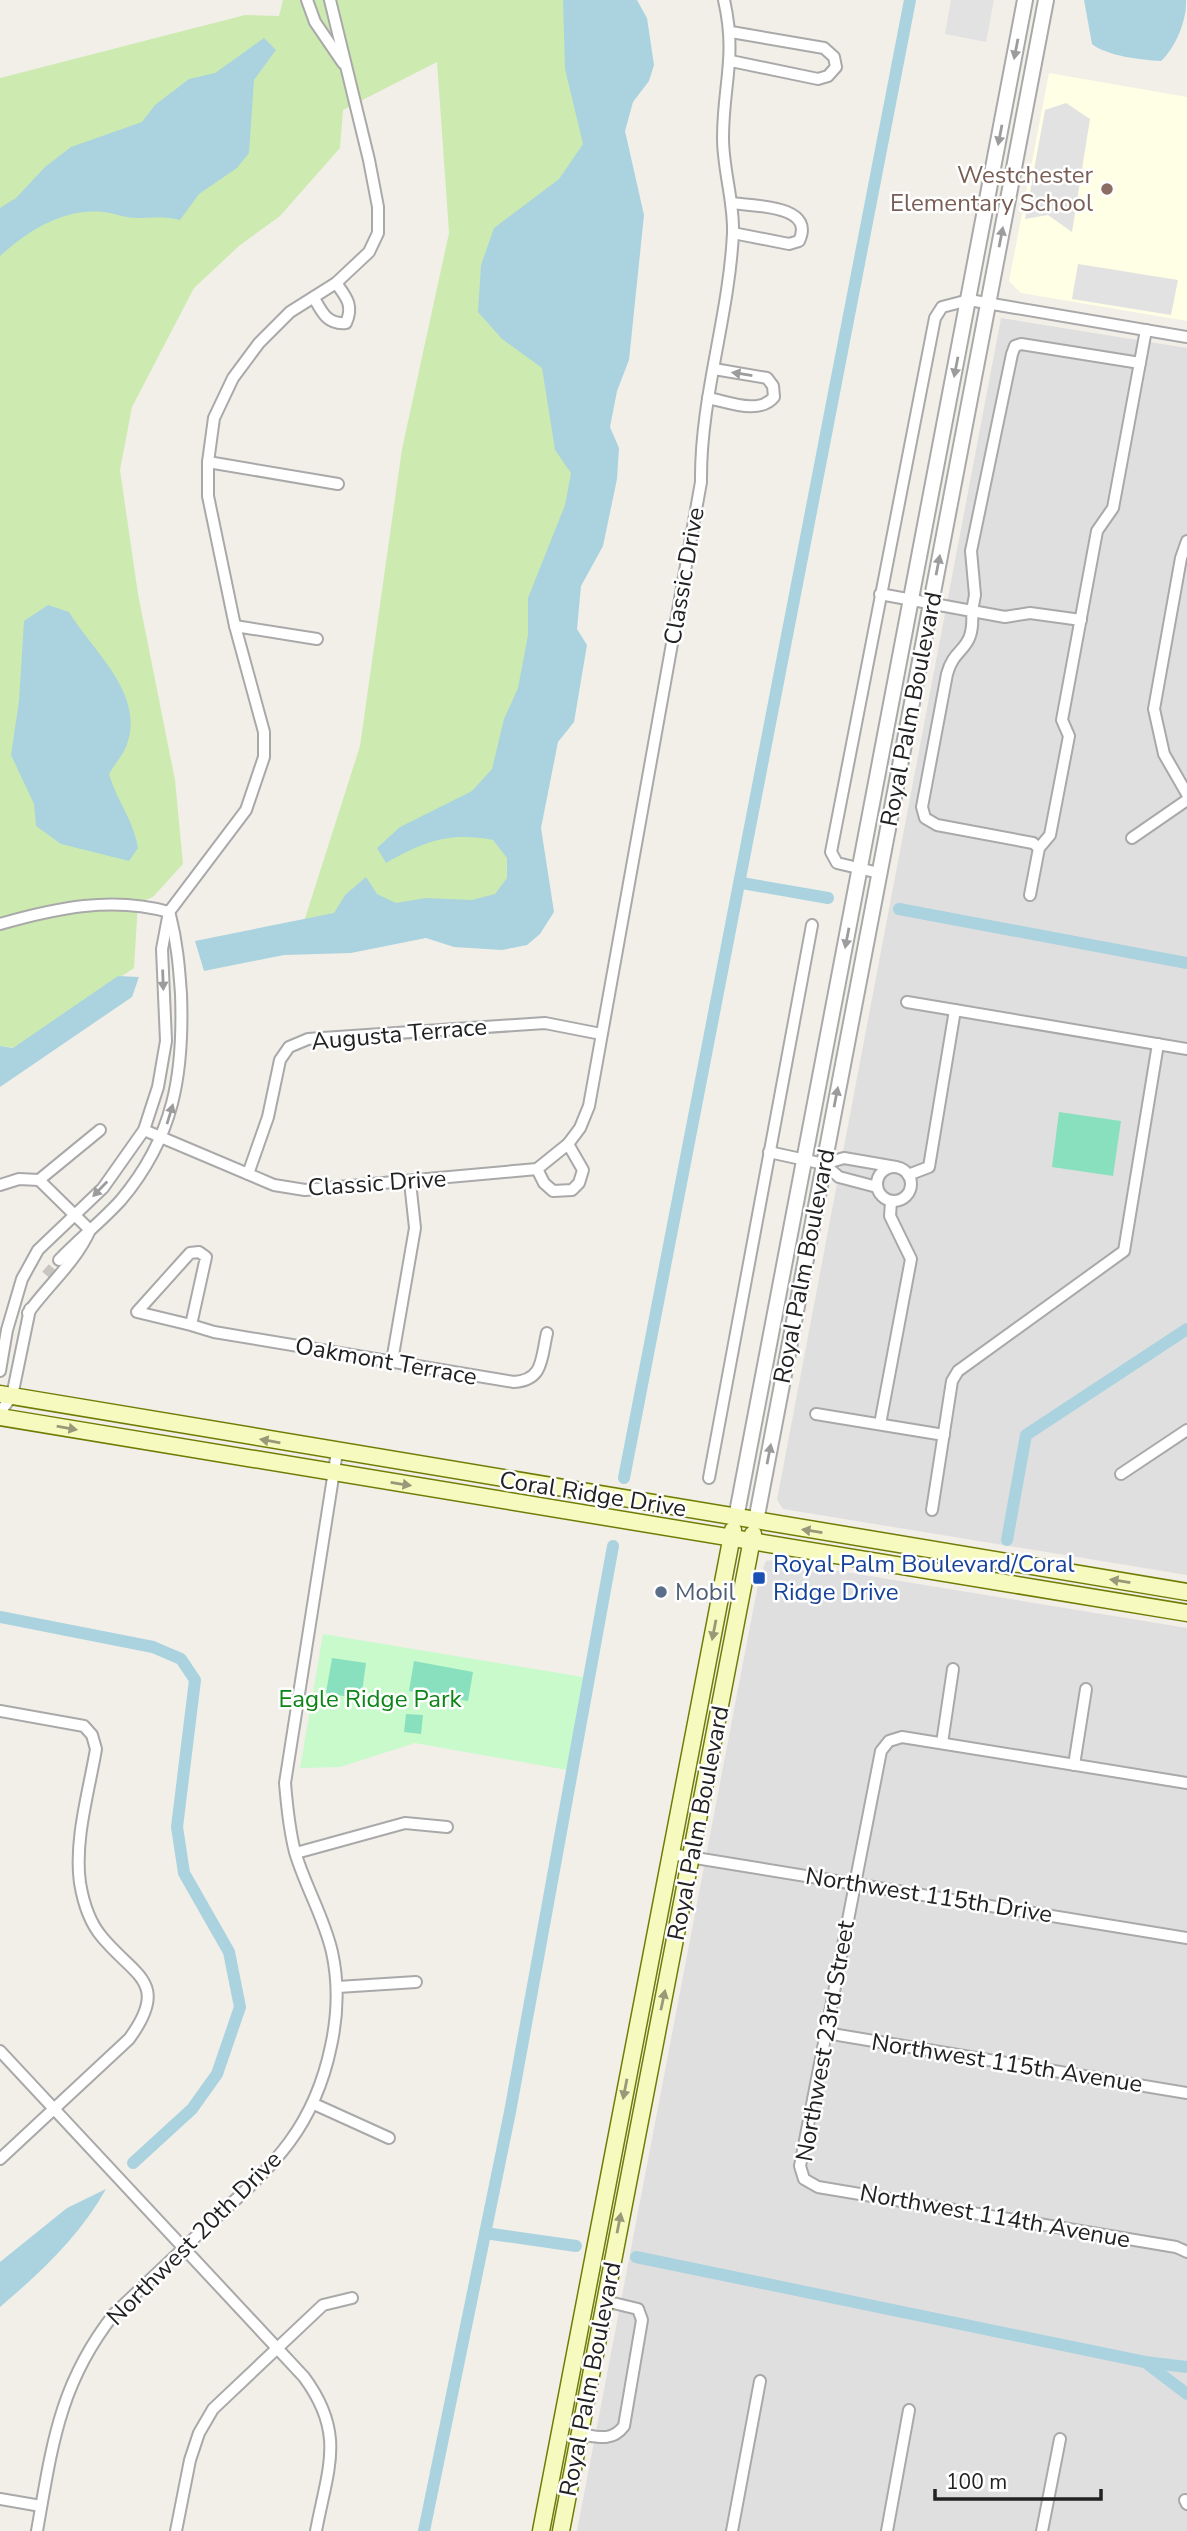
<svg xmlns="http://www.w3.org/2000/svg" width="1187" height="2531" font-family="'Nunito Sans',sans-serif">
<rect width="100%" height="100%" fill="#f2efe9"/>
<!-- residential -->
<g fill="#e0dfdf">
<path d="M1001,318L1187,348V1575L783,1509L777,1500Z"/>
<path d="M772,1560L1187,1628V2531H577L759,1579L766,1561Z"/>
</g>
<!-- education -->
<path fill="#ffffe5" d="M1049,73L1187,97V321L1021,293L1009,281Z"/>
<!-- grass -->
<path fill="#cdebb0" d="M283,0H590L620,267L504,914L300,934L360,746L402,449L449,233L437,62L343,110L340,148L280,216L239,246L194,288L132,407L120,470L138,594L175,780L183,864L153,897L138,903L134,968L15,1048L0,1046V78L245,15L279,16Z"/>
<!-- park -->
<path fill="#c8facc" d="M323,1634L583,1677L567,1770L415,1743L340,1767L300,1768Z"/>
<!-- pitch -->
<g fill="#88e0be">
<path d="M1059,1112L1121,1121L1113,1176L1052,1167Z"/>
<path d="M332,1658L366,1663L361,1699L326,1693Z"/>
<path d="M414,1661L473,1672L468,1701L409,1691Z"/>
<path d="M406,1714L423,1715L421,1734L404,1732Z"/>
</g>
<!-- parking -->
<g fill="#e2e2e2">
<path d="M951,0H994L986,42L945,34Z"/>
<path d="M1066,103L1090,119L1072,232L1048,215L1025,219L1045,110Z"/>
<path d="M1078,264L1178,280L1171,315L1072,299Z"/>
</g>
<!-- water -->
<g fill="#aad3df">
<path d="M563,0H637L647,18L654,65L649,81L633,102L625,131L644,215L629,360L617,391L610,427L619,448L617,479L603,546L581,586L577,629L587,645L574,722L558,742L541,828L554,912L540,934L527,945L502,950L454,947L426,938L351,953L284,955L204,971L195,941L334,913L345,895L366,877L377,894L396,903L426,898L472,900L495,894L507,878V858L493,840C448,832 426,841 386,863L377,848L400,827L472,791L492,769L504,719L518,688L528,635V598L565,505L571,473L555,450L542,368L502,339L478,312L481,265L494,228L559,179L583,144L565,69Z"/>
<path d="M1084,0H1186C1187,21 1175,48 1161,61C1141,60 1107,56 1092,44Z"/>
<path d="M264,38L276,50L254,80L249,153L237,168L199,194L180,220C164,216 152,218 136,218C125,218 114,213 103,212C63,208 28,231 0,256V208L16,198L45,167L71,147L142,122L155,105L189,79L215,73Z"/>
<path d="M48,605L69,612C92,651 147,694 126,747C122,756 114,765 109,774C117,801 134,821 138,848L129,861L61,844L36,826L34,804L11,755L19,701L24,621Z"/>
<path d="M118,976L139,977L132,997L0,1087V1046L13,1048Z"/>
<path d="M106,2189C80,2236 40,2273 0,2307V2262L67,2208Z"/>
</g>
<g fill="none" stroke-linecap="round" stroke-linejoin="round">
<!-- canal -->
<g stroke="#aad3df" stroke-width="12">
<path d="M742,883L828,898"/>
<path d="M899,909L1187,963"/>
<path d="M624,1478L910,0"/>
<path d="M1007,1540L1026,1435L1187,1329"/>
<path d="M0,1617L153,1647L181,1659L195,1680L177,1827L184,1873L229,1952L240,2007L217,2074L192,2109L133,2163"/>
<path d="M485,2233L576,2246"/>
<path d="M636,2257L1145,2362L1187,2367"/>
<path d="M1145,2362L1187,2394"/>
<path d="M424,2531L510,2112L613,1546"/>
</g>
<!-- minor-tunnel -->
<path stroke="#c8c6c1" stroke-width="10" stroke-dasharray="10 5" stroke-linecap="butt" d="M46,1275L59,1260"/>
<defs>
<g id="minor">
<path d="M307,0L315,22L343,63"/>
<path d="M731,32L824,48L834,57L836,67L828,76L818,79L731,61"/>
<path d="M731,203C754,206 816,205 799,241L789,244L733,233"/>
<path d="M314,298C322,312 327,325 346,323C354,305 346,297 336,283"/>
<path d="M708,398C729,402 759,415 774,397L773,386L767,378L714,369"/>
<path d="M208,462L338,484"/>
<path d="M1187,541L1181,558L1154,709L1164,754L1187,794"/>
<path d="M880,594L972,611C975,653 955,644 947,674L922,807L925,818L937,825L1033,843L1039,848"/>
<path d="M1081,620L1030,613L1005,617L972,611L975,595L971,551L1012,354L1015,346L1021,344L1140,363"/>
<path d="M235,626L317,639"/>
<path d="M1132,838L1187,800"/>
<path d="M879,873L837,863L831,852L935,318L942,307L969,300L1187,337"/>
<path d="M1030,895L1039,848L1050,835L1069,736L1062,720L1097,531L1113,508L1146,330"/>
<path d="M0,924C56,908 112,896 169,912"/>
<path d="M907,1002L1187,1049"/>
<path d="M144,1130L274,1185L305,1190L537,1169L568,1144L580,1128L589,1106L701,482C700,398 729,317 733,233C734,201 723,170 723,138C723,84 737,57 724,0"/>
<path d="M769,1152L824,1164L844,1158L896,1167"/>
<path d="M824,1164L839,1177L877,1187"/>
<circle cx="894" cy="1184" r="17"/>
<path d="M537,1169L544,1183L553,1191L572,1190L579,1183L583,1170L568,1144"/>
<path d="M248,1174L268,1117L280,1060L289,1047L308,1039L545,1023L601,1034"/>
<path d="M908,1175L929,1167L955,1010"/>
<path d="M39,1180L100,1130"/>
<path d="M0,1185L19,1179L39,1180L90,1230C76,1262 48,1285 28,1313"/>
<path d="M59,1260C79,1239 102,1221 121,1200C174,1137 184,1074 181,994C179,966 177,942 170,915"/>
<path d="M191,1325L137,1312L190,1253L199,1252L206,1257L191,1325L214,1332L514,1382C544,1380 541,1358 547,1333"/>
<path d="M392,1361L415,1228L410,1182"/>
<path d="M0,1371L7,1330L22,1279L38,1250L103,1188L144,1130L158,1087L166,1041L162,949L169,912L246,810L264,757V732L235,626L208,496V462L214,418L233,378L259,343L290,312L336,283L369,252L378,233V207L369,160L330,0"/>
<path d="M0,1412L12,1396L30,1309"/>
<path d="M816,1414L944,1435"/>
<path d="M880,1424L911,1259L890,1216L891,1202"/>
<path d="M1121,1474L1187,1430"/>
<path d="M709,1478L812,925"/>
<path d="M932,1510L952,1381L958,1371L1124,1251L1158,1044"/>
<path d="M0,1711L84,1726L92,1735L96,1749C89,1791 74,1840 80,1883C83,1901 90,1923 102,1937C134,1976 171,1982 129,2039L0,2159"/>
<path d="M942,1743L953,1669"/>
<path d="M1074,1765L1086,1689"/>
<path d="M1187,1783L902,1737L889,1741L881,1751L800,2166L804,2179L818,2187L1176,2247L1187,2252"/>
<path d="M296,1853L405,1823L447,1827"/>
<path d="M671,1854L1187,1938"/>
<path d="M338,1987L416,1982"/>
<path d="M826,2033L1187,2093"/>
<path d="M0,2051L304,2377C346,2434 328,2467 316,2531"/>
<path d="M314,2104L389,2138"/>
<path d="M580,2434C598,2437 612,2442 624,2426L642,2320L638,2309L605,2301"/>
<path d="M0,2499L41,2506"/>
<path d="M1185,2500L1187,2504"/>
<path d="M37,2531C52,2446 59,2384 114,2314C145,2285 176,2255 207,2226C269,2169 313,2133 331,2046C338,2014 339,1984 332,1952C324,1917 305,1886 295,1852C289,1829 287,1807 285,1783L337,1452"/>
<path d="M176,2531L190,2460L199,2433L213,2409L323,2305L352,2298"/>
<path d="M732,2531L760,2381"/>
<path d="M887,2531L909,2410"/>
<path d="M1042,2531L1060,2439"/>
</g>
<g id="tertiary">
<path d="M736,1518L1025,0"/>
<path d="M756,1521L1046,0"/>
</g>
<g id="secondary">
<path d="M0,1394L1187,1592"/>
<path d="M0,1417L1187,1613"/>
<path d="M541,2531L733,1530"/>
<path d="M561,2531L753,1534"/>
</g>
</defs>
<!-- minor casing -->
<use href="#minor" stroke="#a9a9a9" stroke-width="14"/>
<!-- tertiary casing -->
<use href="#tertiary" stroke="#a9a9a9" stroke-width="18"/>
<!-- secondary casing -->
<use href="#secondary" stroke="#707d05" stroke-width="19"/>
<!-- minor -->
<use href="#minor" stroke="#fff" stroke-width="10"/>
<!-- tertiary -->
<use href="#tertiary" stroke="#fff" stroke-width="14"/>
<!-- secondary -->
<use href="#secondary" stroke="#f7fabf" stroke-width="16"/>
</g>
<!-- one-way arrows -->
<defs><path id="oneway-solid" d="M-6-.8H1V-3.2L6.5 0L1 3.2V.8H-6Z" transform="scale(1.75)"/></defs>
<g fill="#9c9c9c">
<use href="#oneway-solid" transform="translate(1016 49) rotate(101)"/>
<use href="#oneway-solid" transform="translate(1000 135) rotate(101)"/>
<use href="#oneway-solid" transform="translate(1001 237) rotate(-79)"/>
<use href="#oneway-solid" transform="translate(956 367) rotate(101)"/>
<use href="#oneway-solid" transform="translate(742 374) rotate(-171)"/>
<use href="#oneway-solid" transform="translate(938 565) rotate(-79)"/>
<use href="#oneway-solid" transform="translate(847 938) rotate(101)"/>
<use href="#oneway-solid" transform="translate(163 980) rotate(88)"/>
<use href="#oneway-solid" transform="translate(836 1097) rotate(-79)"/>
<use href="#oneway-solid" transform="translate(170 1114) rotate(-73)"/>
<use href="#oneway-solid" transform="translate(100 1189) rotate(134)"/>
<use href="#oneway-solid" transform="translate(769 1454) rotate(-79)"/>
</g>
<g fill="#979978">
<use href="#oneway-solid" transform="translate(67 1428) rotate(10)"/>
<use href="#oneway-solid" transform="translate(270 1441) rotate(-170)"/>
<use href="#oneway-solid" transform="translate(401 1484) rotate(9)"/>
<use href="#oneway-solid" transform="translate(812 1531) rotate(-171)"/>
<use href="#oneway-solid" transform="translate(1120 1581) rotate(-171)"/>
<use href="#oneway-solid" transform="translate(714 1630) rotate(101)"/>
<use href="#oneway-solid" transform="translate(663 2000) rotate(-78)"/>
<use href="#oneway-solid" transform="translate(625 2089) rotate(101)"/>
<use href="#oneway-solid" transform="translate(619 2223) rotate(-79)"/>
</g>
<!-- markers -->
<circle fill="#8d6e63" stroke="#fff" stroke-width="2.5" cx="1107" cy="189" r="7"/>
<rect fill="#1a4fb4" stroke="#fff" stroke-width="2.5" x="752" y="1571" width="14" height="14" rx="3.5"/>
<circle fill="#5c6f8a" stroke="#fff" stroke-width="2.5" cx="661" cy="1592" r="7"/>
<g text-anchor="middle" stroke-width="5" stroke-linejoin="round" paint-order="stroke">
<!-- education labels -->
<g font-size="24" fill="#785e54" stroke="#fff" text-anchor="end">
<text x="1093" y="183">Westchester<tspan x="1093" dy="28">Elementary School</tspan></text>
</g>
<!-- street labels -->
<g font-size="24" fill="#222" stroke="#fff">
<text transform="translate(684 576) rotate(-80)" y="8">Classic Drive</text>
<text transform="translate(911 709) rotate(-79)" y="8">Royal Palm Boulevard</text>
<text transform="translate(399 1034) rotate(-5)" y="8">Augusta Terrace</text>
<text transform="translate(377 1183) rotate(-4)" y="8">Classic Drive</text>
<text transform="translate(804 1266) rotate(-79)" y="8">Royal Palm Boulevard</text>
<text transform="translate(386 1361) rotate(10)" y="8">Oakmont Terrace</text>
<text transform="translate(593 1494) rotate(9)" y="8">Coral Ridge Drive</text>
<text transform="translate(698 1823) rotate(-79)" y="8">Royal Palm Boulevard</text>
<text transform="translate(929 1895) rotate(9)" y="8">Northwest 115th Drive</text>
<text transform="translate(825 2041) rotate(-80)" y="8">Northwest 23rd Street</text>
<text transform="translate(1007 2063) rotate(9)" y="8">Northwest 115th Avenue</text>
<text transform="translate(995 2216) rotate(10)" y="8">Northwest 114th Avenue</text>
<text transform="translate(194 2238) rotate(-45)" y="8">Northwest 20th Drive</text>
<text transform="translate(590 2379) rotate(-79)" y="8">Royal Palm Boulevard</text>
</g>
<!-- transit labels -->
<g font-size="24" fill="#164399" stroke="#fff" text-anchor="start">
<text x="773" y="1572">Royal Palm Boulevard/Coral<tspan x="773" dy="28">Ridge Drive</tspan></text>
</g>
<!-- service labels -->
<g font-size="24" fill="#4e5e75" stroke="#fff" text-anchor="start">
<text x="675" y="1600">Mobil</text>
</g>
<!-- park labels -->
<g font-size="24" fill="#0c8416" stroke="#fff">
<text x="370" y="1707">Eagle Ridge Park</text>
</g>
</g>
<!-- scale -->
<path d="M935 2489v10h166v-10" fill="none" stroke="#222222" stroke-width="3.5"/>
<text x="946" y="2489" font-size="21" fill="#222222" stroke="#ffffff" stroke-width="5" paint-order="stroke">100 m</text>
</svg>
